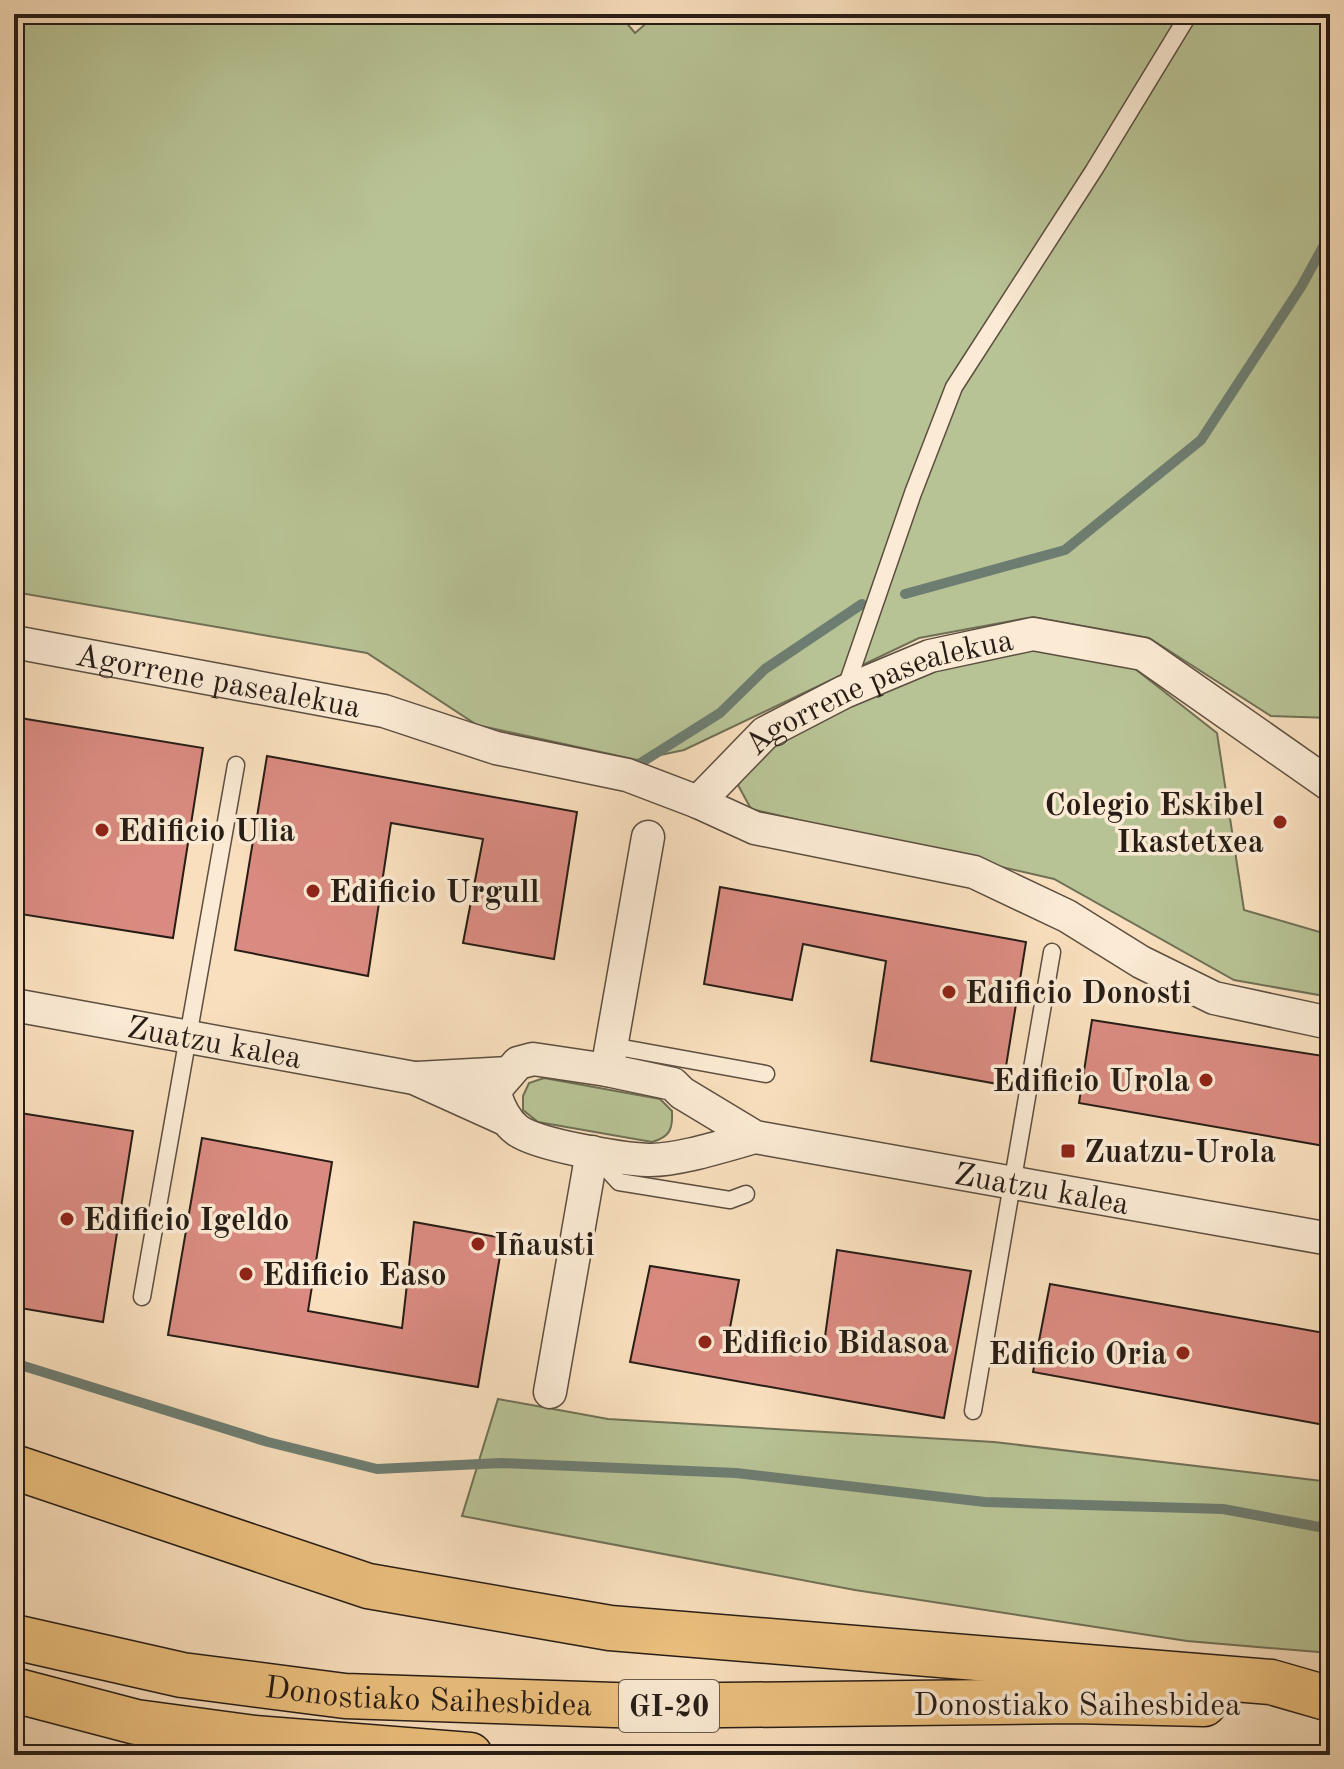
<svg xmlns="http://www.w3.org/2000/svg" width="1344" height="1769" font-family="'Old Standard TT',serif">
<rect width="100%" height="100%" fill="#f9dfbd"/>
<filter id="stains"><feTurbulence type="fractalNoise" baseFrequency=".0025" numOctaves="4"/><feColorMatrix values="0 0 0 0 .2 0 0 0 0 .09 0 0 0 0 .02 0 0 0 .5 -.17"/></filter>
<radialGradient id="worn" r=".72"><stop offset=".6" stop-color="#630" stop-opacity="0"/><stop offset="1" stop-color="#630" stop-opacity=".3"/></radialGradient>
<!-- green -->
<g fill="#b8c395" stroke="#707056" stroke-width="2">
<path d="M14,14H619L635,33L657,14H1330V718L1271,716L1149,638L1033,617L919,638L684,750L637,760L477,725L367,653L14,592Z"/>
<path d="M1026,648L1134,668L1217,733L1244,910L1330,935V997L1234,980L1054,879L751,809L738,785L773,740L931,668Z"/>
<path d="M544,1078L660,1099L672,1111C673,1129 670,1137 652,1142L538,1122L523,1110V1096L529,1083Z"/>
<path d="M498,1399L608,1419L994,1442L1330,1482V1653L1187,1641L855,1590L462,1516Z"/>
</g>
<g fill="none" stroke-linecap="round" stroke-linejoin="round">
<!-- stream -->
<g stroke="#6e7d71" stroke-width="10">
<path d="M905,594L1065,550L1201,440L1301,287L1330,234"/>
<path d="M639,764L720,713L765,669L862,604"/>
<path d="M14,1363L268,1442L377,1469L501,1463L736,1473L985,1502L1223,1509L1330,1529"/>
</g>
</g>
<!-- building -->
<g fill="#da8b81" stroke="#271d16" stroke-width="2">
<path d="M14,717L203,748L173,938L14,913Z"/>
<path d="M267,756L577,812L554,959L463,943L483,839L391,823L368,976L235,950Z"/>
<path d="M720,887L1026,942L1003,1085L871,1061L886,961L803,944L792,1000L704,984Z"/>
<path d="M1092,1020L1330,1057V1147L1079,1103Z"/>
<path d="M14,1112L133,1131L103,1322L14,1307Z"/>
<path d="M202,1138L332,1162L308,1311L402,1328L414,1222L503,1238L478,1387L168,1335Z"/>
<path d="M837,1250L971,1271L944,1418L630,1362L650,1266L739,1280L729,1333L823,1351Z"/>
<path d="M1050,1284L1330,1334V1426L1033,1372Z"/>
</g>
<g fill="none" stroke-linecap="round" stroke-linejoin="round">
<defs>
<g id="service">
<path d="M845,690L913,493L954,387L1094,170L1189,14"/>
<path d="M612,1046L766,1074"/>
<path d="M595,1156L619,1182L730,1200L746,1194"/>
<path d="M142,1297L236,765"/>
<path d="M973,1411L1052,952"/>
</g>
<g id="minor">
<path id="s1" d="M14,642L384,711L496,748L627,775L698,802L755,828L974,872L1067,916L1141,962L1214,998L1330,1023"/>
<path id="s2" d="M698,802L765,733L844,692L930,656L1033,634L1143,654L1330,785"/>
<path id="s3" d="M14,1005L414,1078L507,1120"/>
<path d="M607,1070L648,837"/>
<path d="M417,1078L509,1073"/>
<path id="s4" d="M755,1137C726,1145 677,1161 648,1160C621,1159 537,1145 517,1130C505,1121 499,1107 495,1094L499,1085L518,1063L533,1059L607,1070L673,1084L682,1093L755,1137L1330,1239"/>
<path d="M550,1392L592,1152"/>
</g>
<g id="motorway">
<path d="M14,1467L368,1586L610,1628L1271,1682L1330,1699"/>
<path id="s5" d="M14,1637L182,1675L345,1696L644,1706L1074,1701L1204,1704"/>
<path d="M14,1690L136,1722L254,1738L470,1755"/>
</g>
</defs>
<!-- service casing -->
<use href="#service" stroke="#5c4e40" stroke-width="19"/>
<!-- minor casing -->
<use href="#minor" stroke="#5c4e40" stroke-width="35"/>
<!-- motorway casing -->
<use href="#motorway" stroke="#271d16" stroke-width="47"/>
<!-- service -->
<use href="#service" stroke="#fbead4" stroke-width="16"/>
<!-- minor -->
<use href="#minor" stroke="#fbead4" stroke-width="32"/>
<!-- motorway -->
<use href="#motorway" stroke="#ecc07e" stroke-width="44"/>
</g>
<!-- markers -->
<g fill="#8f2418" stroke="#fbead4" stroke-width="3">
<circle cx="1280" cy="822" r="8"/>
<circle cx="102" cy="830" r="8"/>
<circle cx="313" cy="891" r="8"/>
<circle cx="949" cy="992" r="8"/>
<circle cx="1206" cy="1080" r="8"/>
<rect x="1060" y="1143" width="16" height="16" rx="4"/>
<circle cx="67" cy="1219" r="8"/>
<circle cx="478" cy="1244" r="8"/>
<circle cx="246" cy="1274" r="8"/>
<circle cx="705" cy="1342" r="8"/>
<circle cx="1183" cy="1353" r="8"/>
</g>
<g text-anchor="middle" stroke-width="7" stroke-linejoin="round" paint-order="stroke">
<!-- shield labels -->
<rect fill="#fbead4" stroke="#675a4f" stroke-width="2" x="619" y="1680" width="100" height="52" rx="6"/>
<g font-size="30" font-weight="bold" fill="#271d16">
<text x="669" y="1716">GI-20</text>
</g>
<!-- street labels -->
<g font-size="32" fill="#271d16" stroke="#fbead4">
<text dy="11" stroke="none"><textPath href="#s1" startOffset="208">Agorrene pasealekua</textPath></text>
<text dy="11" stroke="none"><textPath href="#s2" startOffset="218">Agorrene pasealekua</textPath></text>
<text dy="11" stroke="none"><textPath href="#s3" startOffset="204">Zuatzu kalea</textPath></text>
<text dy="11" stroke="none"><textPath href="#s4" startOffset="874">Zuatzu kalea</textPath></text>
<text dy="11" stroke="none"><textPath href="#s5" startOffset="420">Donostiako Saihesbidea</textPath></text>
<text x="1077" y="1715">Donostiako Saihesbidea</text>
</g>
<!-- poi labels -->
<g font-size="32" font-weight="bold" fill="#271d16" stroke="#fbead4" text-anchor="start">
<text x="1264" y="815" text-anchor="end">Colegio Eskibel<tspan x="1264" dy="37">Ikastetxea</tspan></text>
<text x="118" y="841">Edificio Ulia</text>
<text x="329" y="902">Edificio Urgull</text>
<text x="965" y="1003">Edificio Donosti</text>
<text x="1190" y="1091" text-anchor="end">Edificio Urola</text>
<text x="1084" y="1162">Zuatzu-Urola</text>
<text x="83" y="1230">Edificio Igeldo</text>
<text x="494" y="1255">Iñausti</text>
<text x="262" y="1285">Edificio Easo</text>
<text x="721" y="1353">Edificio Bidasoa</text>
<text x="1167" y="1364" text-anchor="end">Edificio Oria</text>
</g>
</g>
<!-- margin -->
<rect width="1344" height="1769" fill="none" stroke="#f9dfbd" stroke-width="48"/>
<rect x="16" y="16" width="1312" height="1737" fill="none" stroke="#271d16" stroke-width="4"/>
<rect x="24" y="24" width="1296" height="1721" fill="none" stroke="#271d16" stroke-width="2"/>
<rect width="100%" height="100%" filter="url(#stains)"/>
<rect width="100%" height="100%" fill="url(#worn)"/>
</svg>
